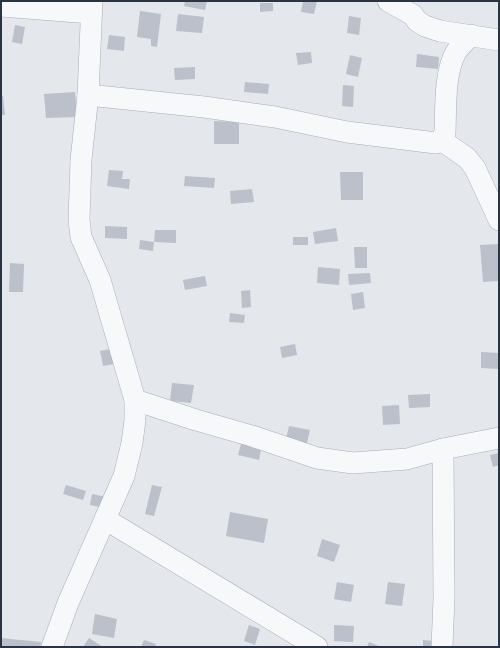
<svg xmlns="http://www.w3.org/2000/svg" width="500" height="648" font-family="Signika,sans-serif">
<rect width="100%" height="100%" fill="#e4e7ec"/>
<!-- building -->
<g fill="#bbc0ca">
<path d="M185,1H207L205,10L184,6Z"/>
<path d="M303,1H317L314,14L301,12Z"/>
<path d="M260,3H273V11L260,12Z"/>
<path d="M140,11L161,14L157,47L151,46V39L137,37Z"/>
<path d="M178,14L204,17L202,33L176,31Z"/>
<path d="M349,16L361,18L359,35L347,33Z"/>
<path d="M15,25L25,27L22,44L12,42Z"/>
<path d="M109,35L125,37L124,51L107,49Z"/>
<path d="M311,52L312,63L298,65L296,53Z"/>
<path d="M417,54L439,57L438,69L416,67Z"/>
<path d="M350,55L362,58L358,77L346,74Z"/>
<path d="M195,67V79L175,80L174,68Z"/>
<path d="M245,82L269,84L268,94L244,92Z"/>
<path d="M343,85L354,86L353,107L342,106Z"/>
<path d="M75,92L77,117L46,118L44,94Z"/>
<path d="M1,96H3L5,115H1Z"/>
<path d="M214,121L239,122V144H214Z"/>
<path d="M109,170L123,171L122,179H130L129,189L107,186Z"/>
<path d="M340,172H363V200H341Z"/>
<path d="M185,176L215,178L214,188L184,186Z"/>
<path d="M252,189L254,202L231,204L230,191Z"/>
<path d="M105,226L127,227V239L105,238Z"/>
<path d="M336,228L338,241L315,244L313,232Z"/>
<path d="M155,230H176V243L154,242L153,251L139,249L140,240L154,242Z"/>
<rect x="293" y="237" width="15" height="8"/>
<path d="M499,244V281L483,282L480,245Z"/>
<path d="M354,247H367V268H355Z"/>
<path d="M10,263L24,264L23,292H9Z"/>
<path d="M318,267L340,269L339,285L317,283Z"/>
<path d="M370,273L371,283L349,285L348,274Z"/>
<path d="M205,276L207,286L185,290L183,280Z"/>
<path d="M250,290L251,307L242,308L241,291Z"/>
<path d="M363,292L365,308L353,310L351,294Z"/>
<path d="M230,313L245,315L244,323L229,322Z"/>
<path d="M295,344L297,355L282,358L280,347Z"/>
<path d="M116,348L119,363L103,366L100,351Z"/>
<path d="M481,352L499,353V369L481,368Z"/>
<path d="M172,383L194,385L191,403L170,401Z"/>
<path d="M430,394V407L409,408L408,395Z"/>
<path d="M399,405L400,424L383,425L382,406Z"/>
<path d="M289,426L310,430L307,443L286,439Z"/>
<path d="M242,440L262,445L259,460L238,455Z"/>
<path d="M499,453V465L493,467L490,455Z"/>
<path d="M66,485L86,491L83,500L63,494Z"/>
<path d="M152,485L162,487L154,516L145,514Z"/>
<path d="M92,494L111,498L109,509L90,505Z"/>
<path d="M230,512L268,519L264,543L226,536Z"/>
<path d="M322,539L340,545L334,562L317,556Z"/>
<path d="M337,582L354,585L351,602L334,599Z"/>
<path d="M388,582L405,584L402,606L385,604Z"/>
<path d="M95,614L117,619L114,638L92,634Z"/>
<path d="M249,625L260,629L255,645L244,641Z"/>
<path d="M334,625L354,626L353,642L334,641Z"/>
<path d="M1,638L41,642L40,647H1Z"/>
<path d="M89,638L103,647H83Z"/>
<path d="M144,640L156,644L155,647H141Z"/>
<path d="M423,640L434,641V647H423Z"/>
<path d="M369,642L381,647H367Z"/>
</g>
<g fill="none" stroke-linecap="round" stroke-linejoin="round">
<defs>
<g id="street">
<path d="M388,1L413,15L417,21L425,26L440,31L499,40"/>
<path d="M1,6L91,13"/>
<path d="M88,95L204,107L275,117L347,132L436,143L441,140L445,133C446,109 444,73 456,52C460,46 466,41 471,35"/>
<path d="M441,140L467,158L475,168L499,220"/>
<path d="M135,400L196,420L252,436L317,458L353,463L407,459L443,449L499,438"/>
<path d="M105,519L317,647"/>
<path d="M52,647L68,603L124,476L132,443L135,420V400L100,280L81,237L79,220L81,160L88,95L92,1"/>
<path d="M442,647L444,599L443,449"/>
</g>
</defs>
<!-- street casing -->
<use href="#street" stroke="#a9aeb7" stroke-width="22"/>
<!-- street -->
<use href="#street" stroke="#f7f8fa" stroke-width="21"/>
</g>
<!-- border -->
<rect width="500" height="648" fill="none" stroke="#2b3445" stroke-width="4"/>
</svg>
